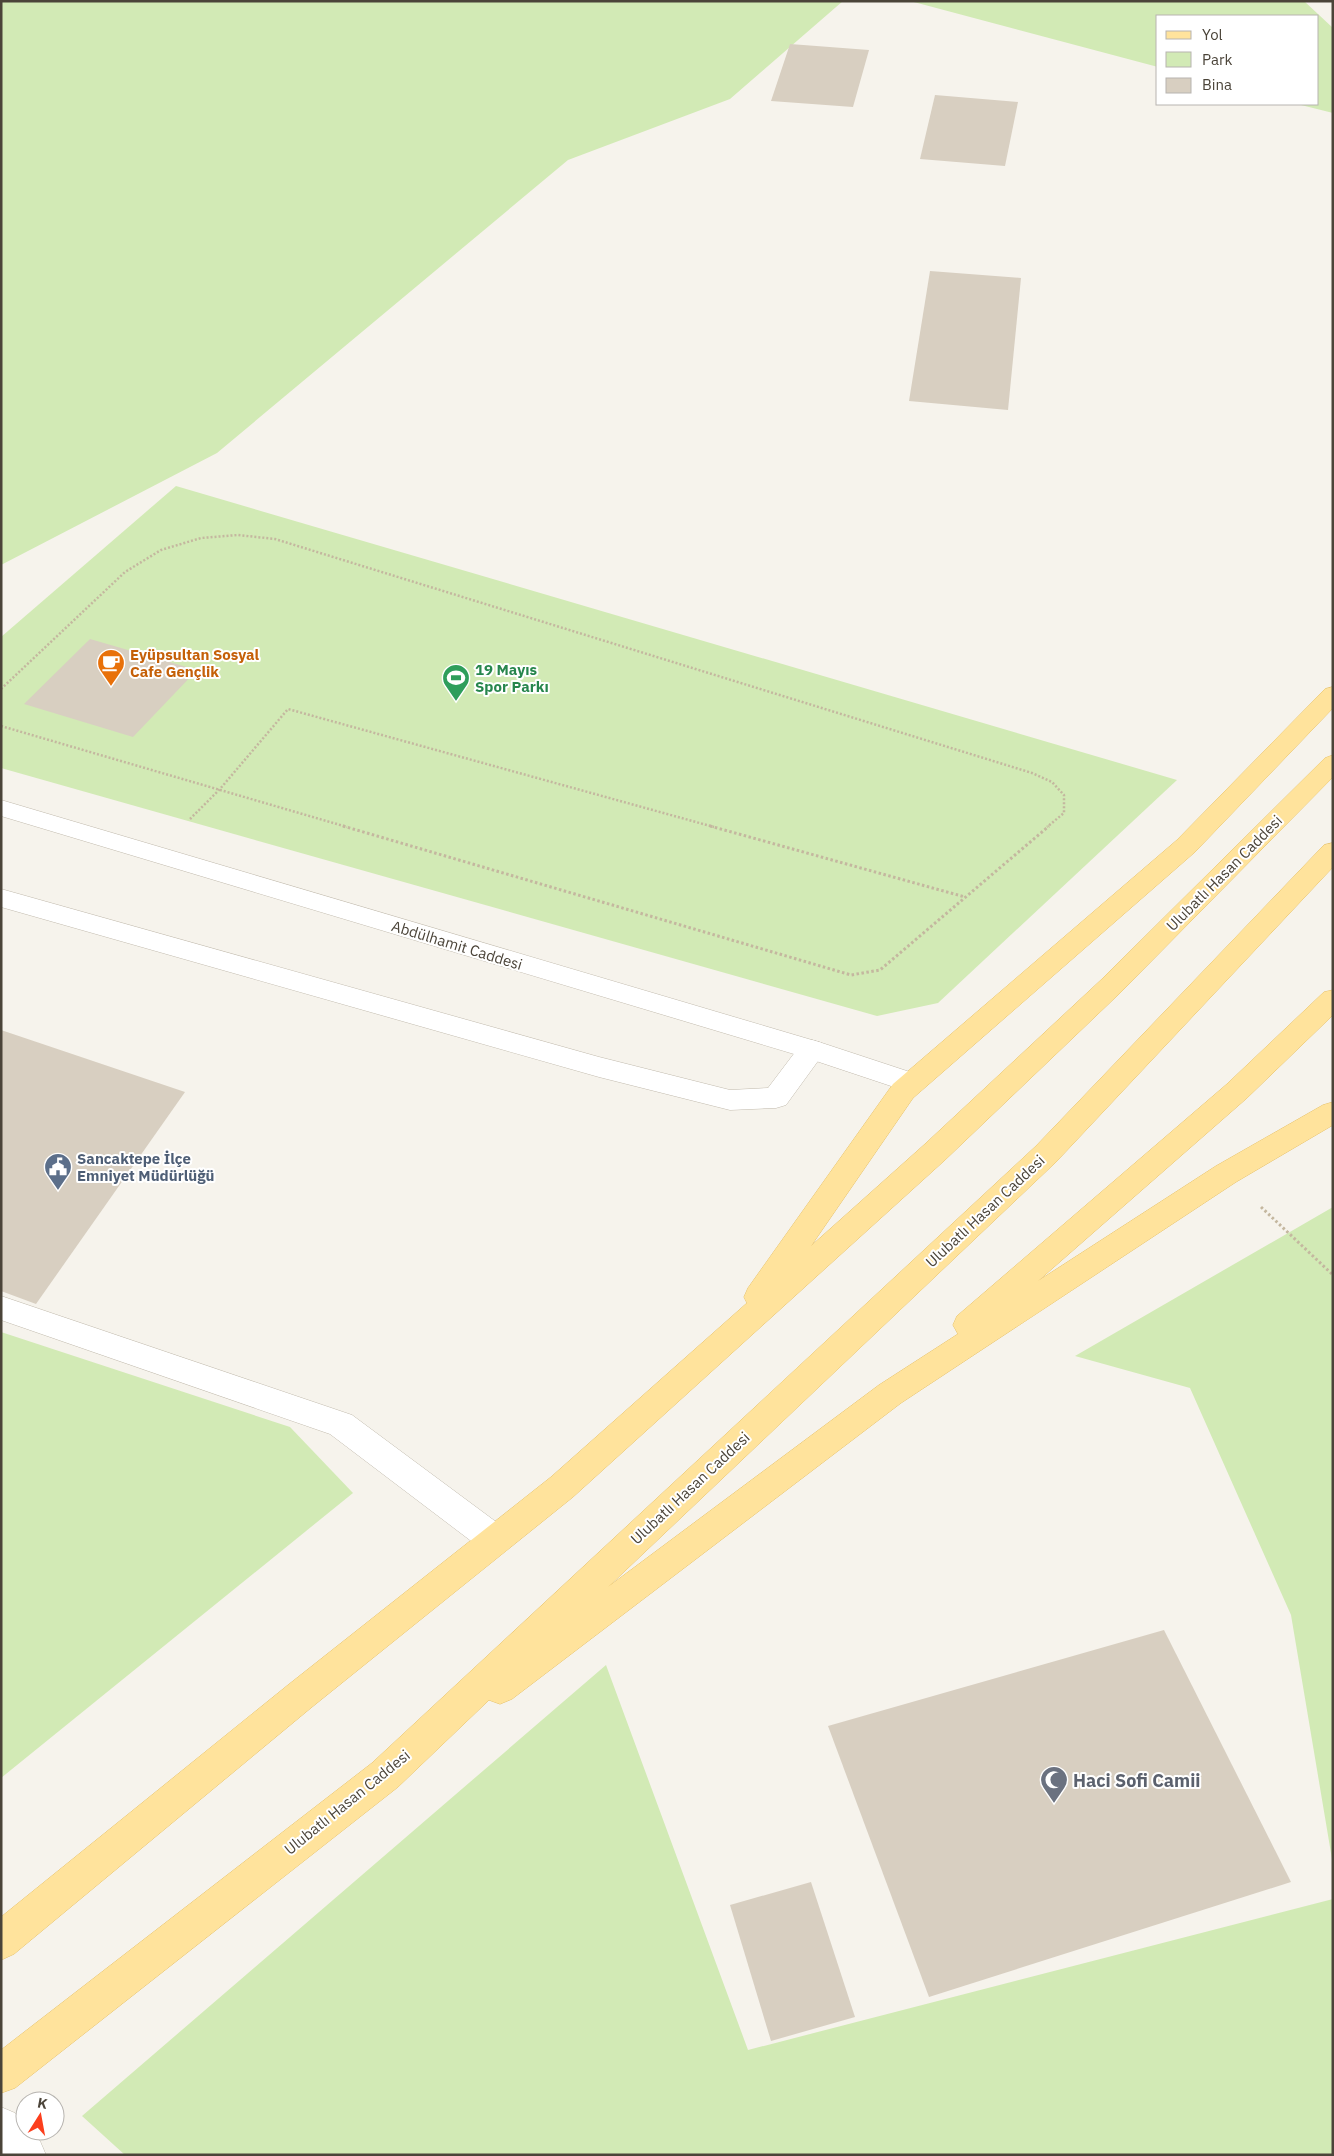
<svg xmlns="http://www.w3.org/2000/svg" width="1334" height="2156" viewBox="0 0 1334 2156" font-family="'IBM Plex Sans',sans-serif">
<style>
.green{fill:#d2eab5}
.building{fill:#d8cfc1}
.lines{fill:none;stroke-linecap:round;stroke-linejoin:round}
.service-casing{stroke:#c2bbae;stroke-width:1}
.minor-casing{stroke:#c2bbae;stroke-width:1}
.primary-casing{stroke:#e6c16a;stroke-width:1}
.path-far1{stroke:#c4b79f;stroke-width:2.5;stroke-dasharray:2 2;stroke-linecap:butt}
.path{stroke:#c4b79f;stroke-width:3;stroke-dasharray:2.5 2.5;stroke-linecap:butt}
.service{fill:#fff;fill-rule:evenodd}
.minor{fill:#fff;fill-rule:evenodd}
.primary{fill:#ffe39c;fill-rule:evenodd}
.labels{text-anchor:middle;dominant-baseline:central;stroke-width:4;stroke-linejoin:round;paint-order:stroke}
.food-label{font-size:15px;font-weight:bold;fill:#c56008;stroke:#fff;text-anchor:start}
.leisure-label{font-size:15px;font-weight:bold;fill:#27864d;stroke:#fff;text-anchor:start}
.street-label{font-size:15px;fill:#4b4439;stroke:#fff}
.service-label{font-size:15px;font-weight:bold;fill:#4e5e75;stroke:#fff;text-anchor:start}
.near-worship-label{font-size:18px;font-weight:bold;fill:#5b616d;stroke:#fff;text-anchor:start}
</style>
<rect width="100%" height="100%" fill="#f6f3ec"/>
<!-- green -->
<g class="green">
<polygon points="1,1 843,1 730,99 568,160 217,453 1,565"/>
<polygon points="910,1 1304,1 1333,28 1333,113 1297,104 1318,104 1318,16 1158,16 1158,67"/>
<polygon points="176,486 1177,780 938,1003 877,1016 1,768 1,637"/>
<polygon points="1333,1207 1333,1865 1291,1615 1190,1388 1075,1356"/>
<polygon points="1,1332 290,1427 353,1493 1,1778"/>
<polygon points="606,1665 748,2050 1333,1899 1333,2155 125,2155 82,2116"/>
</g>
<!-- building -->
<g class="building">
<polygon points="790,44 869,50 853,107 771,101"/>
<polygon points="935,95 1018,102 1005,166 920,159"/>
<polygon points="930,271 1021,278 1008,410 909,401"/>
<polygon points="90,639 197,670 133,737 24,704"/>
<polygon points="1,1030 185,1092 36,1304 1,1291"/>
<polygon points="1164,1630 1291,1882 929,1997 828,1726"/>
<polygon points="811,1882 855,2017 771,2041 730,1905"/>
</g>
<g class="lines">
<defs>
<g id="service">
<polygon points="1,889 599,1057 730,1090 768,1088 802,1043 812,1040 822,1043 826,1050 786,1105 776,1108 730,1110 599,1077 1,907"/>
<polygon points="1,1296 352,1415 507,1530 511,1540 507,1550 495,1554 483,1550 330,1434 1,1320"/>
</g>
<g id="minor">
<polygon points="1,800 822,1043 922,1076 926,1083 922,1090 912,1093 804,1057 1,816"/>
<polygon points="1,2107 15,2113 25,2124 25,2131 31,2131 40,2141 46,2155 1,2155"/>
</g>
<g id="primary">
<polygon points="1333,687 1333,708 1195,852 913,1098 811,1246 925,1144 1102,979 1325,758 1333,755 1333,777 1120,993 945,1160 573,1497 312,1707 14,1954 1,1960 1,1917 288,1685 551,1477 747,1303 744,1297 748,1288 893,1084 1177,840 1325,689"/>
<polygon points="1333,843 1333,867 1056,1162 608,1587 879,1385 958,1334 953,1325 957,1316 1227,1084 1324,992 1333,990 1333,1015 1247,1098 1038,1281 1216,1166 1323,1105 1333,1102 1333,1125 1236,1182 901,1403 512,1699 500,1704 489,1700 398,1787 15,2088 1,2093 1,2050 372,1763 1036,1146 1324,845"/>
</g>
</defs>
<!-- service casing -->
<use href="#service" class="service-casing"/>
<!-- minor casing -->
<use href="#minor" class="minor-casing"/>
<!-- primary casing -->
<use href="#primary" class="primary-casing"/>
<!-- path-far1 -->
<g class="path-far1">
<polyline points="1,689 125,572 161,550 201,538 238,535 275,539 1032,773 1052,782 1064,795 1064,813 1047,827"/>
<polyline points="1,726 347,827"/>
<polyline points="190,819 220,789 288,709 714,827"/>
</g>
<!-- path -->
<g class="path">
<polyline points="343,826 851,975 880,970 1049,826"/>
<polyline points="710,826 965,897"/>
<polyline points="1261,1207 1333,1275"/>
</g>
<!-- service -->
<use href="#service" class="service"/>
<!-- minor -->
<use href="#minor" class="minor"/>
<!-- primary -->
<use href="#primary" class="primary"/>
</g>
<!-- icons -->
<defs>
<symbol id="cafe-pin" viewBox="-11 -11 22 30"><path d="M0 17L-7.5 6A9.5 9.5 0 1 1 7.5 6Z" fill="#e8710a" stroke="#fff"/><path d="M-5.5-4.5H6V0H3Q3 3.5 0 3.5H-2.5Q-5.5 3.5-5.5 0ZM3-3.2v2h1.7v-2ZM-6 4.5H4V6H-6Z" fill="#fff"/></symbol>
<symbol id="stadium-pin" viewBox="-11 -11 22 30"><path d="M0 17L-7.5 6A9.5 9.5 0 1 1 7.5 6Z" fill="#2e9e5b" stroke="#fff"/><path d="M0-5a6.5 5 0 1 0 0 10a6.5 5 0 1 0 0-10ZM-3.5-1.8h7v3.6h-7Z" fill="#fff"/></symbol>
<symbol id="civic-pin" viewBox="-11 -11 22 30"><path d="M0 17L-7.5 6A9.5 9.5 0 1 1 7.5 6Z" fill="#5c6f8a" stroke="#fff"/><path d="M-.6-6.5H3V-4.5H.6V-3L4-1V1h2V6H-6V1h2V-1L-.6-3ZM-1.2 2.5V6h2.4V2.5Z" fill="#fff"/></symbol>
<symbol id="mosque-pin" viewBox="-11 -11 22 30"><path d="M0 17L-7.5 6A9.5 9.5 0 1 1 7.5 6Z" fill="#6b7280" stroke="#fff"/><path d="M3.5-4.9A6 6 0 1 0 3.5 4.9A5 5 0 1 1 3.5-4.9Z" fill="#fff"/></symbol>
</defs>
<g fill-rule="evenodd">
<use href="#cafe-pin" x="95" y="647" width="32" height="43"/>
<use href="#stadium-pin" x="440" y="662" width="32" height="43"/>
<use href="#civic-pin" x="42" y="1151" width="32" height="43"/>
<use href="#mosque-pin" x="1038" y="1764" width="32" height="43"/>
</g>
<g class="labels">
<!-- food labels -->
<g class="food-label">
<text x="130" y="654">Eyüpsultan Sosyal<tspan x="130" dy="17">Cafe Gençlik</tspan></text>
</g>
<!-- leisure labels -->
<g class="leisure-label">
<text x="475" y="669">19 Mayıs<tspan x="475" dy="17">Spor Parkı</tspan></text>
</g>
<!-- street labels -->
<g class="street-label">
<text transform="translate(1224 873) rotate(-45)">Ulubatlı Hasan Caddesi</text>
<text transform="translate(457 945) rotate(17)">Abdülhamit Caddesi</text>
<text transform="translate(985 1211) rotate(-43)">Ulubatlı Hasan Caddesi</text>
<text transform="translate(690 1488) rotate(-43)">Ulubatlı Hasan Caddesi</text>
<text transform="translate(347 1802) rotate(-39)">Ulubatlı Hasan Caddesi</text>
</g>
<!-- service labels -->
<g class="service-label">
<text x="77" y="1158">Sancaktepe İlçe<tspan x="77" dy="17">Emniyet Müdürlüğü</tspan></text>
</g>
<!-- near-worship labels -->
<g class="near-worship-label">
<text x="1073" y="1780">Haci Sofi Camii</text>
</g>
</g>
<!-- border -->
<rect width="1334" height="2156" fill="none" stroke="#4b4439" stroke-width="5"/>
<!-- legend -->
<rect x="1156" y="15" width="162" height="90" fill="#ffffff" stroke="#b7b4b0"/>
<rect x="1166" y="31" width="25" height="8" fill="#ffe39c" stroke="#b7b4b0"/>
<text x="1202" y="40" font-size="15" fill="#4b4439">Yol</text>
<rect x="1166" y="52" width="25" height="15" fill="#d2eab5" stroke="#b7b4b0"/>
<text x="1202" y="65" font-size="15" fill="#4b4439">Park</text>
<rect x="1166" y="78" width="25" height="15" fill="#d8cfc1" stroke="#b7b4b0"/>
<text x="1202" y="90" font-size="15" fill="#4b4439">Bina</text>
<!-- north arrow -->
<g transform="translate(40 2116) rotate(11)"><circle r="24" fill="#ffffff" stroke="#b7b4b0"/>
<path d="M0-4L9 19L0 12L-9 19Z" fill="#fc3f1d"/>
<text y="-8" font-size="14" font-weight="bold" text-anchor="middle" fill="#4b4439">K</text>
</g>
</svg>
